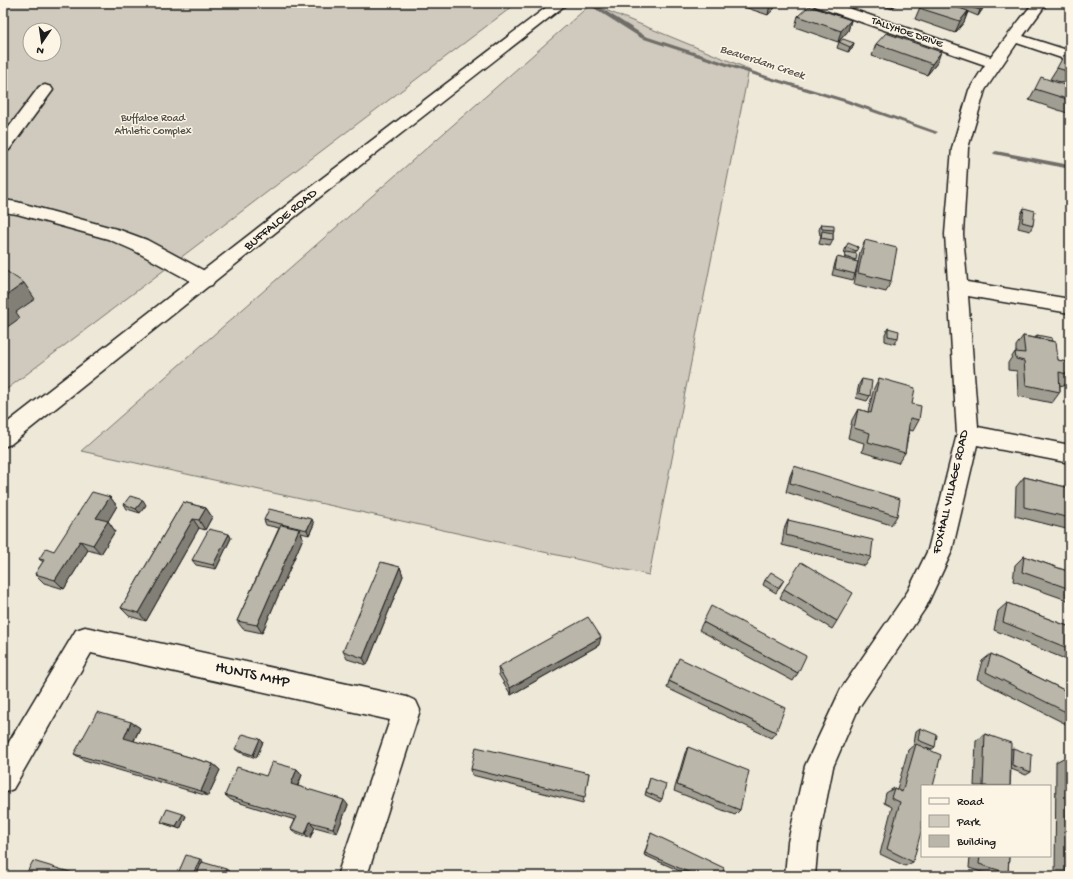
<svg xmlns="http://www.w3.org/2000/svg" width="1073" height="879" viewBox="0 0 1073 879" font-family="'Gochi Hand',sans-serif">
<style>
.green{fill:#cfcabd;stroke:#76736c;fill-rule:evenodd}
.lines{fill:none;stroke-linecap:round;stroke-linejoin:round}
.stream{fill:#6f6c67;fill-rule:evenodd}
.minor-casing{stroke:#1c1c1c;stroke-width:3}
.major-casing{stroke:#1c1c1c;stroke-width:3}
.minor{fill:#fcf5e5;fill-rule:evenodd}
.major{fill:#fcf5e5;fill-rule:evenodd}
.wall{fill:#a09d92;stroke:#1c1c1c}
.shaded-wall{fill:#827f77;stroke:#1c1c1c}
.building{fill:#bab6aa;stroke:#1c1c1c}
.labels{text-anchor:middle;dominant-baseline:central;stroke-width:3;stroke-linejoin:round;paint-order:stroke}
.far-street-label{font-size:11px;fill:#1c1c1c;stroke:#fcf5e5}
.far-park-label{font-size:11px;fill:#52504c;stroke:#fcf5e5}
.far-water-label{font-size:12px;font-style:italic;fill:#5b5854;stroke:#fcf5e5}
.street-label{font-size:13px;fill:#1c1c1c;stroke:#fcf5e5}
.near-street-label{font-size:16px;fill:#1c1c1c;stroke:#fcf5e5}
</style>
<rect width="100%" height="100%" fill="#eee8d9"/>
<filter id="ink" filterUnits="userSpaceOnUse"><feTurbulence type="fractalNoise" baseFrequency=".025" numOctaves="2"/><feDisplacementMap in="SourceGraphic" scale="8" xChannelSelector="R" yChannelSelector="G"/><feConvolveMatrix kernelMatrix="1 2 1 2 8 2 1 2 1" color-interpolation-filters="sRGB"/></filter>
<g filter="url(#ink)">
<!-- green -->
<g class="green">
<path d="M3 3H517L3 392ZM30 30H54V54H30Z"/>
<polygon points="591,4 749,69 649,575 81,451"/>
</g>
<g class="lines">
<!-- stream -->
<g class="stream">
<polygon points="586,3 593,3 645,36 767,76 848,100 938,132 935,134 933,133 844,102 763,78 641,38"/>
<polygon points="996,151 1070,165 1070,169 994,154 993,153"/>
</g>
<defs>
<g id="minor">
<polygon points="813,3 834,3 991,57 1033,3 1047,3 1023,36 1070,51 1070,61 1017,43 985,90 968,148 963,234 967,282 1070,299 1070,313 968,296 978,427 1070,445 1070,463 977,445 952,551 926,607 859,707 833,767 818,842 815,876 785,876 788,842 805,766 841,689 908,591 928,550 957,434 945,234 952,148 969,90 985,65 815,6"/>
<polygon points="45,85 51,87 53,90 9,150 3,151 3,135 39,87"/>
<polygon points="3,200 17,202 120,230 147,240 212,275 215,280 212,285 205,287 198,285 133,250 108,239 17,214 3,212"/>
<polygon points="85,627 407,697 416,701 420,710 367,876 337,876 390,720 91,653 13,789 3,793 3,752 76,630"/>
</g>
<polygon id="major" points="552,3 568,3 316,200 11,444 3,447 3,426 304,192"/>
</defs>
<!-- minor casing -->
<use href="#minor" class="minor-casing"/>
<!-- major casing -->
<use href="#major" class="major-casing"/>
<!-- minor -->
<use href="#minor" class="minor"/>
<!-- major -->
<use href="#major" class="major"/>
</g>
<!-- wall -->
<g class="wall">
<polygon points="732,3 776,3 774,9 768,15"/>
<polygon points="882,3 898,3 892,9 881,5"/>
<polygon points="919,3 979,3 984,5 982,10 978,16 968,12 964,22 955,33 915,19 920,7 918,7"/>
<polygon points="798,16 851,20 848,31 838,42 795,27"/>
<polygon points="839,42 854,43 852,49 848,52 837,48"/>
<polygon points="876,44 937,63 927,75 872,56"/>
<polygon points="1070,57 1070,85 1050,79 1057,68"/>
<polygon points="1070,87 1070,114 1029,100 1035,89"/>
<polygon points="1024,208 1033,225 1030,231 1018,228 1021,214"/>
<polygon points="821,224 834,230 833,233 833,240 830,246 819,244 821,235 820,235 819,230"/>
<polygon points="865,240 891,281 886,292 854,284 860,252"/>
<polygon points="846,247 858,247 855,254 855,274 853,280 832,275 835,263 837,257 844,259 846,254 844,253"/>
<polygon points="888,328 898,338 895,344 885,341 885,334"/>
<polygon points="1037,335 1052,341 1058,360 1070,363 1070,378 1064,386 1060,385 1060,392 1052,403 1018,396 1017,371 1008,370 1008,363 1015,352 1016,353 1016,346 1023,336 1035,338"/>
<polygon points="879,378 912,404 919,420 913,431 909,430 905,453 898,463 862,452 864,443 848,438 852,420 858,409 868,412 874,388"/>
<polygon points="862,379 870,396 867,401 856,398 859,384"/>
<polygon points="794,466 897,516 891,525 786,492 790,476"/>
<polygon points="1024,477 1070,488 1070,530 1015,516 1016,487"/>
<polygon points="110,497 117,506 108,521 115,531 101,554 88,550 64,589 44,583 35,574 43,562 39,559 54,551"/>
<polygon points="183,502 206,508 212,517 205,530 199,528 146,621 129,616 121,608"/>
<polygon points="124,504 146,505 140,513 127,509"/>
<polygon points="264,520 314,524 309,535 301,533 303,538 262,633 243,629 237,621 279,528 266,525"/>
<polygon points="788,520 871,557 865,566 782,545 784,529"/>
<polygon points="229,534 231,538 216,569 196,565 192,560"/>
<polygon points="1024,556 1070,572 1070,601 1013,581 1015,565"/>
<polygon points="400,567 403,576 367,665 347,659 343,651"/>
<polygon points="765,580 784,580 776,593 763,585"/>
<polygon points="784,589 837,621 832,629 780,598"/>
<polygon points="1007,603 1070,627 1070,661 994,630 998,611"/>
<polygon points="703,622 798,673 793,681 699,630"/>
<polygon points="599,645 511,695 499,675 498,667"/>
<polygon points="991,654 1070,693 1070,726 977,679 982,661"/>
<polygon points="669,681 776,732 771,738 667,688"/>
<polygon points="131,722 140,728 134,741 213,764 220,770 208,796 84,760 74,754"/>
<polygon points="920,728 935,747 931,750 926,748 913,862 905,866 880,854 892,807 884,803 886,793 894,788 897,789 908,750 915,744 914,744 916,731"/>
<polygon points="985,734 1011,749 1013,748 1031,772 1026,775 1011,769 1010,786 974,786 976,741"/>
<polygon points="263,742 256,758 239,752 235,749"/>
<polygon points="688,747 740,810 735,815 674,791 685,753"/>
<polygon points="1067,756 1070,876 1055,876 1056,762"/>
<polygon points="297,769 302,775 298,786 348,805 337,833 315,827 310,838 297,834 291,829 295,820 231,800 225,795 266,776"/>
<polygon points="471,769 589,773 583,803 472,775"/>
<polygon points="650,778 662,799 660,802 645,795"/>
<polygon points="186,816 180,829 165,824 161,822"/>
<polygon points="651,833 722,876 691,876 644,855"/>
<polygon points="970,856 1009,856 1008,873 1001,876 994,876 969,868"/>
</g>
<!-- shaded-wall -->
<g class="shaded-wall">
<polygon points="771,3 776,3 774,9 768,15 770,4"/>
<polygon points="894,3 898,3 892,9"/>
<polygon points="984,5 982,10 978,16 980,10"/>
<polygon points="968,11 964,22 955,33 960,21"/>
<polygon points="851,20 848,31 838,42 841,31"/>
<polygon points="854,43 852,49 848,52 850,47"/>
<polygon points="941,52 937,63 927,75 932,64"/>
<polygon points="24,283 35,299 16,312 20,318 3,330 3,298"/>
<polygon points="110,497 117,506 104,528 96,518"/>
<polygon points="143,500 146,505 140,513 136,509"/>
<polygon points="206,508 212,517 205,530 199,520"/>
<polygon points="193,519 199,528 146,621 139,613"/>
<polygon points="312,519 314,524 309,535 307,530"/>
<polygon points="108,521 115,531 101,554 93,545"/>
<polygon points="299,529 303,538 262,633 257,625"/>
<polygon points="229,534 231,538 216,569 213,565"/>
<polygon points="80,541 88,550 64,589 55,580"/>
<polygon points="400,567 403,576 367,665 363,658"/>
<polygon points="601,637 599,645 511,695 510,688"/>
<polygon points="131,722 140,728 132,744 124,738"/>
<polygon points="260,739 263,742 256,758 253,755"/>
<polygon points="213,764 220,770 208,796 201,791"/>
<polygon points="297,769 302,775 296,789 291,784"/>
<polygon points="344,800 348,805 337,833 333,828"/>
<polygon points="183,814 186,816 180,829 176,826"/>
<polygon points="310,822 315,827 310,838 305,834"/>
<polygon points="200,859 203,861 197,876 192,876"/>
<polygon points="226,869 229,871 227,876 223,876"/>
</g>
<!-- building -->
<g class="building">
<polygon points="924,3 944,3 968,11 960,21 919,8"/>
<polygon points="958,3 979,3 984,5 980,10"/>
<polygon points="809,6 851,20 841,31 798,16"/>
<polygon points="886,33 941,52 932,64 876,44"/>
<polygon points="843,39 854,43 850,47 839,42"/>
<polygon points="1064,55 1070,57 1070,72 1057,68"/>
<polygon points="1041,77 1070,87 1070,100 1035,89"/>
<polygon points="1024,208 1035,211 1033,225 1022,222"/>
<polygon points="821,224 834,225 834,230 822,229"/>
<polygon points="822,231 833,233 833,240 821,238"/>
<polygon points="865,240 897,248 891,281 858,273"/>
<polygon points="848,243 858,247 856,251 846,247"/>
<polygon points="846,252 857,254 856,260 845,257"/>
<polygon points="837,257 858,262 855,274 835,269"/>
<polygon points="3,269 24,283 3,298"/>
<polygon points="3,299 8,302 3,306"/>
<polygon points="888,328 899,331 898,338 888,336"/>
<polygon points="1037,335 1052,338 1052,341 1037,338"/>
<polygon points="1023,336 1056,342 1058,360 1070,363 1070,375 1059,372 1060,392 1026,385 1024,361 1016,359 1015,352 1025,353"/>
<polygon points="879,378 915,388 912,404 921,406 919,420 910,418 905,453 868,442 870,433 854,428 858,409 871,413"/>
<polygon points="862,379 872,381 870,396 859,393"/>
<polygon points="794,466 900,499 897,516 790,483"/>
<polygon points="1024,477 1070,488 1070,518 1024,507"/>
<polygon points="92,492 110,497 96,518 108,521 93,545 80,541 55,580 35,574 44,560 39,559 46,548 54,551"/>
<polygon points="130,496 143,500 136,509 124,504"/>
<polygon points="183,502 206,508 199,520 193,519 139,613 121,608"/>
<polygon points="269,509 312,519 307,530 264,520"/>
<polygon points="788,520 873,540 871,557 786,535"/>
<polygon points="281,525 299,529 257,625 237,621"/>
<polygon points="209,529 229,534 213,565 192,560"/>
<polygon points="1024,556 1070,572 1070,589 1022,572"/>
<polygon points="381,562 400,567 363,658 343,651"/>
<polygon points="801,562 853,593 837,621 784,589"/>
<polygon points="771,572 784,580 778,588 765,580"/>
<polygon points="1007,603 1070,627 1070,649 1003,622"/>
<polygon points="711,606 806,656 798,673 703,622"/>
<polygon points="588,617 601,637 510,688 498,667"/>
<polygon points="991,654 1070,693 1070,714 986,672"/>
<polygon points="679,658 785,708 776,732 669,681"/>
<polygon points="97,712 131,722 124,738 213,764 201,791 74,754"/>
<polygon points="920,728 937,735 935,747 918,740"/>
<polygon points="243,734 260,739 253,755 235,749"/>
<polygon points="985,734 1011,743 1010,786 983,786"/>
<polygon points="916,744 941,755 933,786 922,786 922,828 913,862 887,849 900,802 891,798 894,788 902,792"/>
<polygon points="476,747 589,773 585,797 471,769"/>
<polygon points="688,747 749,771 740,810 677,785"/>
<polygon points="1013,748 1032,755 1031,772 1012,765"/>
<polygon points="1067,756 1070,757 1070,876 1066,876"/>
<polygon points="272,762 297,769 291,784 344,800 333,828 310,822 305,834 291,829 297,817 225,795 237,767 266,776"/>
<polygon points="650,778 666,784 662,799 646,792"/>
<polygon points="167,809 183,814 176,826 161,822"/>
<polygon points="651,833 724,868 722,876 697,876 645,853"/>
<polygon points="186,855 200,859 192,876 177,876"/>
<polygon points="980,856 1009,856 1008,873 979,864"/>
<polygon points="33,861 83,876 25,876"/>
<polygon points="202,862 226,869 223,876 196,876"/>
<polygon points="437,874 443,876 436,876"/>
</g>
</g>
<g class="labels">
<!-- far-street labels -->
<g class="far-street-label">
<text transform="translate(907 33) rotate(19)">TALLYHOE DRIVE</text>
</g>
<!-- far-park labels -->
<g class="far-park-label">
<text x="153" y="119">Buffaloe Road<tspan x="153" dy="13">Athletic Complex</tspan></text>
</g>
<!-- far-water labels -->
<g class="far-water-label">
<text transform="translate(762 63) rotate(18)">Beaverdam Creek</text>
</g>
<!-- street labels -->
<g class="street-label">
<text transform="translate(281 220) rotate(-39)">BUFFALOE ROAD</text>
<text transform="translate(951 492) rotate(-77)">FOXHALL VILLAGE ROAD</text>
</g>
<!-- near-street labels -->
<g class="near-street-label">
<text transform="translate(252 676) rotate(12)">HUNTS MHP</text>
</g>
</g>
<!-- margin -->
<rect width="1073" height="879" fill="none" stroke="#fcf5e5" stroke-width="16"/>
<rect x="8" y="8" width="1057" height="863" fill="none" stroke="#1c1c1c" stroke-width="1.5" filter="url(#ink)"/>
<!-- legend -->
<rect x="921" y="785" width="130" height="72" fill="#fcf5e5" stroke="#a29e95"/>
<rect x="929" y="798" width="20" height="6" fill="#fcf5e5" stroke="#a29e95"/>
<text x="957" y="805" font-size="12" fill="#1c1c1c">Road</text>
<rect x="929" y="815" width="20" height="12" fill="#cfcabd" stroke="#a29e95"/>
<text x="957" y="825" font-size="12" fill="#1c1c1c">Park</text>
<rect x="929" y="835" width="20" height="12" fill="#bab6aa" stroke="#a29e95"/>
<text x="957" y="845" font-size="12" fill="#1c1c1c">Building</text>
<!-- north arrow -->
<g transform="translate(42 42) rotate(193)"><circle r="19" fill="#fcf5e5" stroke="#a29e95"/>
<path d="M0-3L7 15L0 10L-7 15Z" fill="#1c1c1c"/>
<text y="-6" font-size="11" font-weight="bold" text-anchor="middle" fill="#1c1c1c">N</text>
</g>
</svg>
